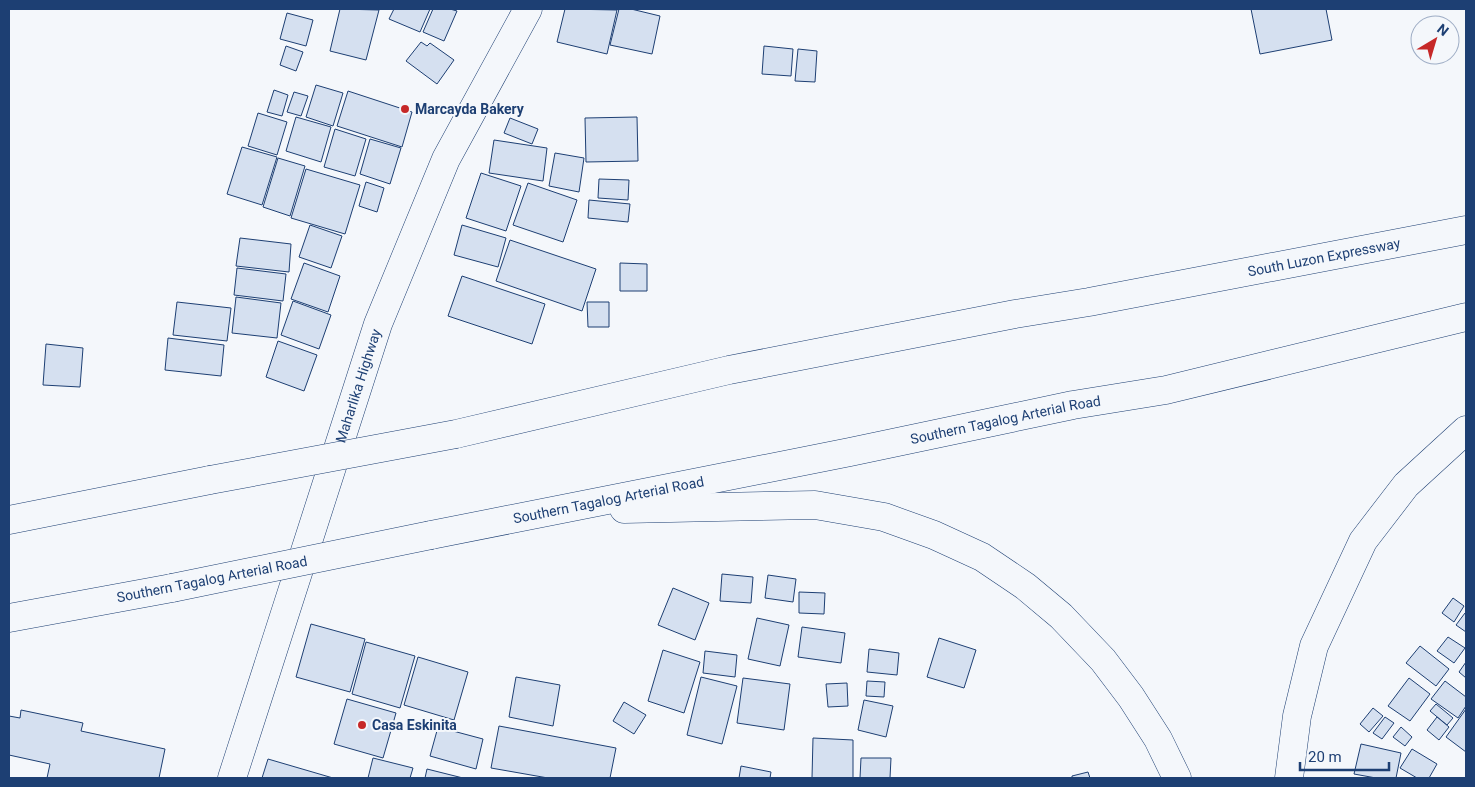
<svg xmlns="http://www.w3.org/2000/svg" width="1475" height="787" viewBox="0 0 1475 787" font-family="Roboto,sans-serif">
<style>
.building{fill:#d5e0f0;stroke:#1d3f73}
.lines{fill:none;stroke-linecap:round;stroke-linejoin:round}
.highway-casing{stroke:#1d3f73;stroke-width:29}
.highway{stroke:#f4f7fb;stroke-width:28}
.highway-bridge-casing{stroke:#1d3f73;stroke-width:29;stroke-linecap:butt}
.highway-bridge{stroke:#f4f7fb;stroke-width:28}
.poi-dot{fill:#c62828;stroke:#f4f7fb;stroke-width:2}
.labels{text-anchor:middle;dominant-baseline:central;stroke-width:4;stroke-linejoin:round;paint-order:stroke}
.poi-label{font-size:14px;font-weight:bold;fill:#1d3f73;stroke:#f4f7fb;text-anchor:start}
.street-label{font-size:14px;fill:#1d3f73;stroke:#f4f7fb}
</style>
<rect width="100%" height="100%" fill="#f4f7fb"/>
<!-- building -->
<g class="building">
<polygon points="340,9 379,10 366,60 330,51"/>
<polygon points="394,9 430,9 420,32 389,19"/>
<polygon points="433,9 450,9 457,11 444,41 423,32"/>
<polygon points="565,9 617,10 607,54 557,42"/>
<polygon points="619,9 631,9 660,16 652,54 610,45"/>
<polygon points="1251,9 1326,9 1332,40 1260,54"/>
<polygon points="287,13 313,20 306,46 280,39"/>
<polygon points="421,42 427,46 430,43 454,60 437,84 406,61"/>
<polygon points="286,46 303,52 296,71 280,65"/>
<polygon points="764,46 793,49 791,76 762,74"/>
<polygon points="798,49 817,51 815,82 795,81"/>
<polygon points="316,85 343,93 333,126 306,117"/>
<polygon points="274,90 288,95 282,116 267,112"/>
<polygon points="348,91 412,112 402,147 337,126"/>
<polygon points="294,92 308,96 301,116 287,112"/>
<polygon points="258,113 287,122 277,155 248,146"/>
<polygon points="296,117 331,127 321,162 286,151"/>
<polygon points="637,117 638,161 586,162 585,118"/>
<polygon points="510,118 538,129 532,144 504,133"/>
<polygon points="335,129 366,139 355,176 324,167"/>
<polygon points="370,139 401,148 390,184 360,174"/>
<polygon points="494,140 547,148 543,181 489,173"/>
<polygon points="242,147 277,157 262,205 227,194"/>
<polygon points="555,153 584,158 579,192 549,186"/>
<polygon points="278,158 305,166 290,216 263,207"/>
<polygon points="306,169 360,185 345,234 291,218"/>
<polygon points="481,173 521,186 506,231 466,218"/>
<polygon points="599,179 629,180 628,200 598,198"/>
<polygon points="366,182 384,188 377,212 359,206"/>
<polygon points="528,183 577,200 563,242 513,225"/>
<polygon points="589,200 630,204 628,222 588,218"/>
<polygon points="310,225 342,236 331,268 299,257"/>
<polygon points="462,225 506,238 498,267 454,255"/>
<polygon points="240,238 291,244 289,272 236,266"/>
<polygon points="510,240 596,269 582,311 496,281"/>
<polygon points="304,263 340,276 328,312 291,299"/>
<polygon points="620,263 647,264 647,291 620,291"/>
<polygon points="237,268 286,274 283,301 234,295"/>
<polygon points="462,276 545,304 532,344 448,316"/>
<polygon points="236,297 281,303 277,338 232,333"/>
<polygon points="293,301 331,315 319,349 281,335"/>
<polygon points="177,302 231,308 227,341 173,335"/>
<polygon points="587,302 609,302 609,327 588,327"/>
<polygon points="168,338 224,345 221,376 165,370"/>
<polygon points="278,341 317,355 304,391 266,377"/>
<polygon points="46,344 83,348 80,387 43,385"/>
<polygon points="722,574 753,577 751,603 720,601"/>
<polygon points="768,575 796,579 793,602 765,598"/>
<polygon points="673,588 709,603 695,640 658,625"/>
<polygon points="799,592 825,593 824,614 799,613"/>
<polygon points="1453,598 1464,606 1454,622 1442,613"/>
<polygon points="1465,613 1466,614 1466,632 1456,625"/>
<polygon points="757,618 789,625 780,666 748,659"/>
<polygon points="311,624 365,639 350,692 296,677"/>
<polygon points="802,627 845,633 841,663 798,657"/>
<polygon points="1448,637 1465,648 1454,663 1437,651"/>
<polygon points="939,638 976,650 964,688 927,677"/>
<polygon points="366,642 415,656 400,708 352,694"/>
<polygon points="1420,646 1449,669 1436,686 1406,663"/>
<polygon points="869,649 899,653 897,675 867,672"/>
<polygon points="663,650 700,662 684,713 648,701"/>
<polygon points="705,651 737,655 735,677 703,673"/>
<polygon points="418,657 468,672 454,720 404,705"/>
<polygon points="1466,662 1466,678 1459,672"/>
<polygon points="516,677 560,685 553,726 509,717"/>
<polygon points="701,677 737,686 722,744 687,735"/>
<polygon points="743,678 790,684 784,730 737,723"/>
<polygon points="1409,678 1430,694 1410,721 1388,706"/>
<polygon points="867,681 885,682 884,697 866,696"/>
<polygon points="1445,681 1466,697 1466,706 1458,718 1431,699"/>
<polygon points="847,683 848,706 828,707 826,684"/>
<polygon points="347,699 396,713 383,758 334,744"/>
<polygon points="864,700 893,706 886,737 858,730"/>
<polygon points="624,702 646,715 634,734 613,721"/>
<polygon points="1436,704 1453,718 1447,725 1430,711"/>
<polygon points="1373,708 1383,716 1369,732 1360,724"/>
<polygon points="1466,709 1466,752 1446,737"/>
<polygon points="21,710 83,723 81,731 165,749 159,778 47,778 50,764 9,755 9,716 20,718"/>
<polygon points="1385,717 1394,723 1382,739 1373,733"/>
<polygon points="1437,717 1449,727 1439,740 1427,730"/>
<polygon points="499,726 616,748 610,778 548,778 491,768"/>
<polygon points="438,727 483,739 476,769 430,756"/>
<polygon points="1401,727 1412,737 1405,746 1393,737"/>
<polygon points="813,738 853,740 853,778 812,778"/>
<polygon points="1361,744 1401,753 1396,778 1376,778 1354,774"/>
<polygon points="1412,749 1437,764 1429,778 1417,778 1400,768"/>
<polygon points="373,758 413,768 410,778 368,778"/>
<polygon points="861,758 891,758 890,778 860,778"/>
<polygon points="268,759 333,778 262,778"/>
<polygon points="741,766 771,772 770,778 739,778"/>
<polygon points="427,769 463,778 425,778"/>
<polygon points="1088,772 1090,778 1072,778 1072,776"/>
</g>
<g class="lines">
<defs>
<g id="highway">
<path id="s1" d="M456 434 729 370 1015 314 1089 302 1466 230"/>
<polyline points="624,509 815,505 884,517 934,535 982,557 1025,586 1061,616 1103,660 1131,697 1158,739 1177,778"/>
<polyline points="9,520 210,480"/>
<path id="s2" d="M431 535 850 452 1073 405 1166 390 1466 317"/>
<polyline points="9,618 172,588"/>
<path id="s3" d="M232 778 378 324 446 159 528 9"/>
<polyline points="1289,778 1297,716 1314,646 1363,541 1406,485 1466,430"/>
</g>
</defs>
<!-- highway casing -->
<use href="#highway" class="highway-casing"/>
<!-- highway -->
<use href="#highway" class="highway"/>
<defs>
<g id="highway-bridge">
<polyline points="210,480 456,434"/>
<polyline points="172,588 431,535"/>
</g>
</defs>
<!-- highway-bridge casing -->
<use href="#highway-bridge" class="highway-bridge-casing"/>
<!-- highway-bridge -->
<use href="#highway-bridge" class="highway-bridge"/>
</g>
<!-- markers -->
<g class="poi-dot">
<circle cx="405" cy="109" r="5"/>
<circle cx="362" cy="725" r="5"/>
</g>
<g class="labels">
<!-- poi labels -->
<g class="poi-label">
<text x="415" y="109">Marcayda Bakery</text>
<text x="372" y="725">Casa Eskinita</text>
</g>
<!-- street labels -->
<g class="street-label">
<text stroke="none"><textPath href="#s1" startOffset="886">South Luzon Expressway</textPath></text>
<text stroke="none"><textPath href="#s3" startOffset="412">Maharlika Highway</textPath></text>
<text stroke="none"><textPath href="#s2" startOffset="586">Southern Tagalog Arterial Road</textPath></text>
<text stroke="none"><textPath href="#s2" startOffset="181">Southern Tagalog Arterial Road</textPath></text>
<text transform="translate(212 579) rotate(-11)">Southern Tagalog Arterial Road</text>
</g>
</g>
<!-- border -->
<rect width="1475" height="787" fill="none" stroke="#1d3f73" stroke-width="20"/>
<!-- north arrow -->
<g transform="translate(1435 40) rotate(38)"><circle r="24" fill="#f4f7fb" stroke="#9eadc5"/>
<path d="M0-4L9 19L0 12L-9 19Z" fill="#c62828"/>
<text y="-8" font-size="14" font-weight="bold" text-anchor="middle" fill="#1d3f73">N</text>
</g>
<!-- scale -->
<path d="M1300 762v8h89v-8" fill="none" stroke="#1d3f73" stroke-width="2.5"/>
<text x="1308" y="762" font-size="15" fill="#1d3f73" stroke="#f4f7fb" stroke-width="4" paint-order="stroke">20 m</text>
</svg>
